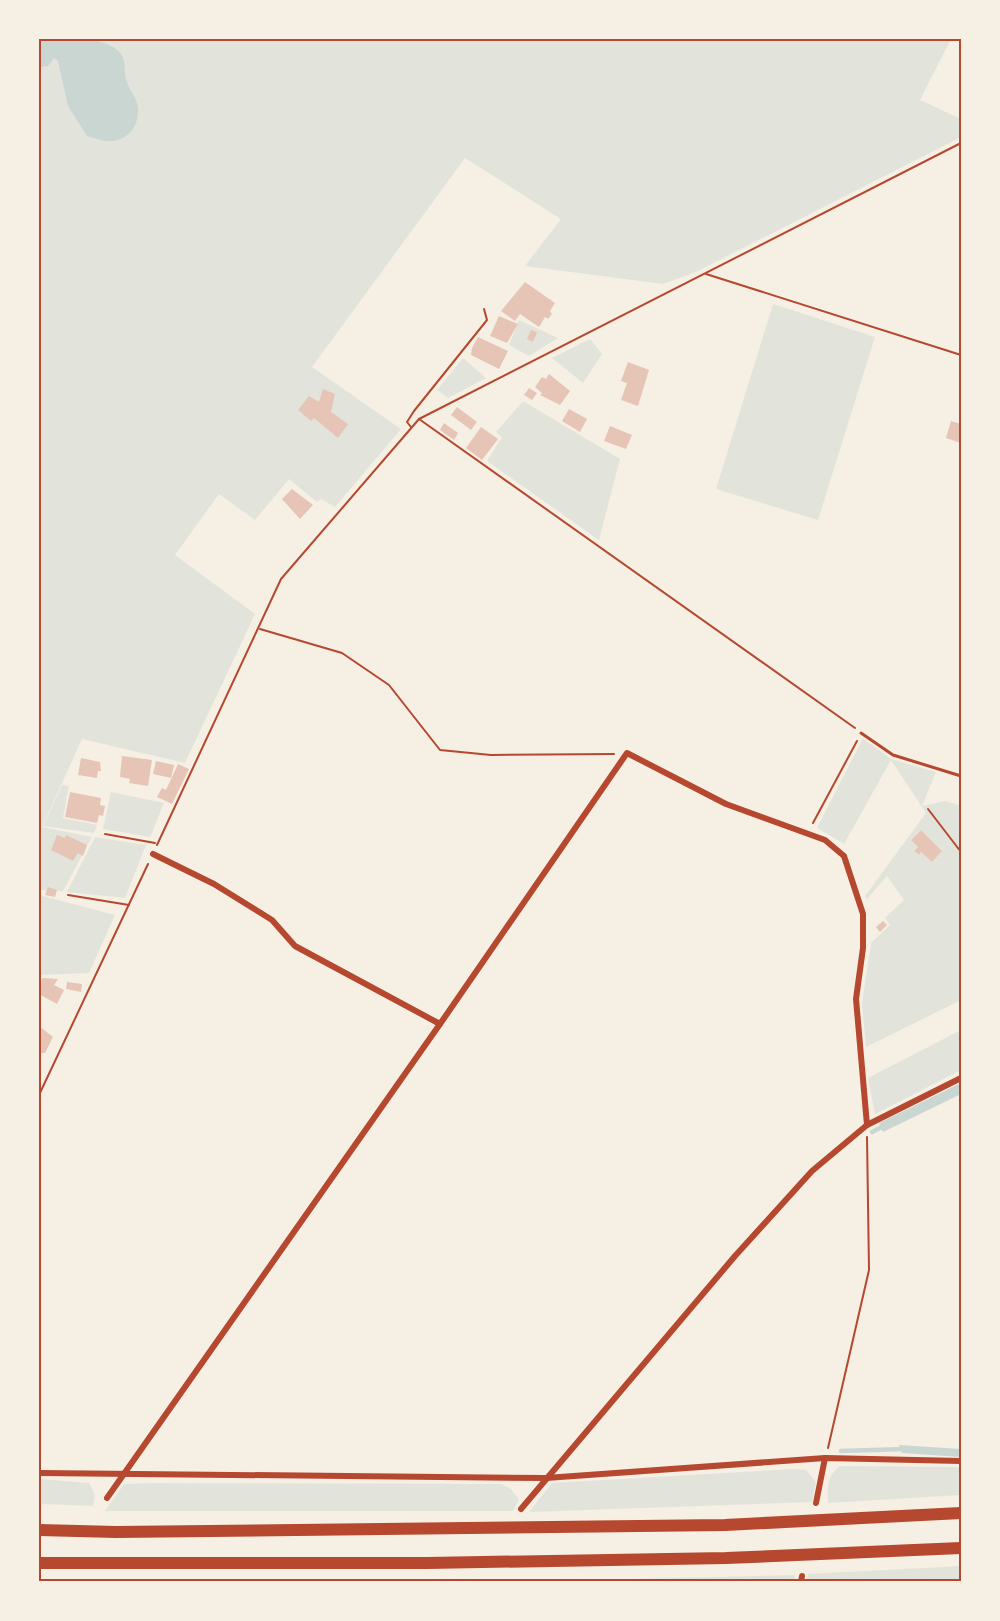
<svg xmlns="http://www.w3.org/2000/svg" width="1000" height="1621" viewBox="0 0 1000 1621" font-family="'Golos Text',sans-serif">
<style>
.green{fill:#e2e4dc;fill-rule:evenodd}
.water{fill:#c9d6d2}
.lines{fill:none;stroke-linecap:round;stroke-linejoin:round}
.stream{stroke:#c9d6d2;stroke-width:4.5}
.building{fill:#e6c5b7}
.path{stroke:#b5482f;stroke-width:2}
.service{stroke:#b5482f;stroke-width:3}
.minor{stroke:#b5482f;stroke-width:6}
.motorway{stroke:#b5482f;stroke-width:12}
.neatline{fill:none;stroke:#b5482f;stroke-width:2}
</style>
<rect width="100%" height="100%" fill="#f6efe4"/>
<!-- green -->
<g class="green">
<polygon points="39,39 951,39 920,100 961,119 961,137 696,272 663,284 525,266 561,219 465,158 312,367 401,429 335,507 321,499 317,502 289,479 255,520 219,494 175,555 255,614 185,763 82,739 42,827 92,837 63,891 39,890"/>
<polygon points="773,304 875,337 818,520 716,489"/>
<polygon points="519,320 558,338 529,356 509,345"/>
<polygon points="590,339 602,354 583,383 552,358"/>
<polygon points="463,358 486,378 448,398 437,390"/>
<polygon points="523,401 620,459 599,540 487,461 502,437 496,432"/>
<path d="M863 738 891 759 936 772 922 806 946 801 961 806V1000L866 1047 862 1003 871 943 890 925 885 918 904 900 887 876 867 899 865 896 926 813 891 760 844 844 817 828ZM921 830 942 851 932 862 921 852 918 855 914 851 918 847 911 840Z"/>
<polygon points="62,785 69,786 63,818 97,825 94,833 43,826"/>
<polygon points="111,792 164,803 150,837 103,829"/>
<polygon points="95,837 146,845 125,898 67,892"/>
<polygon points="39,895 115,915 89,973 39,975"/>
<polygon points="961,1030 961,1070 875,1114 868,1078"/>
<path d="M840 1466 961 1467V1495L828 1503C827 1487 827 1476 840 1466Z"/>
<polygon points="794,1469 806,1470 816,1482 812,1502 529,1512 552,1483"/>
<polygon points="39,1479 89,1483 95,1495 93,1506 39,1504"/>
<polygon points="151,1483 501,1484 511,1489 519,1500 513,1511 105,1511 124,1484"/>
<polygon points="961,1566 961,1582 806,1582 808,1574"/>
<polygon points="795,1575 794,1582 519,1582"/>
</g>
<!-- water -->
<g class="water">
<path d="M39 39C64 39 94 34 116 49 129 59 122 69 127 82 129 89 135 96 137 103 142 122 129 142 109 141 102 141 94 138 87 136L68 106 58 61 54 58 48 66 39 67Z"/>
<polygon points="961,1083 961,1094 883,1132 879,1123"/>
<polygon points="899,1445 961,1449 961,1457 902,1453"/>
</g>
<g class="lines">
<!-- stream -->
<g class="stream">
<polyline points="872,1132 886,1125"/>
<polyline points="841,1451 904,1449"/>
</g>
</g>
<!-- building -->
<g class="building">
<polygon points="525,282 555,303 550,311 552,314 548,319 545,317 539,327 520,314 515,321 501,311"/>
<polygon points="499,316 518,324 507,343 490,336"/>
<polygon points="531,330 537,332 533,342 527,339"/>
<polygon points="478,337 508,351 499,369 471,355 472,348"/>
<polygon points="628,362 649,370 638,406 621,400 627,383 621,381"/>
<polygon points="549,374 570,391 560,405 540,395 542,393 535,387 542,377 546,379"/>
<polygon points="529,388 537,393 532,400 524,395"/>
<polygon points="323,389 335,394 331,412 348,424 338,438 314,418 311,421 298,410 309,396 319,402"/>
<polygon points="457,407 477,422 471,430 451,415"/>
<polygon points="569,409 587,419 580,432 562,421"/>
<polygon points="951,421 961,424 961,443 946,438"/>
<polygon points="444,423 458,433 454,440 440,430"/>
<polygon points="610,426 632,435 626,449 604,441"/>
<polygon points="481,427 498,439 482,460 466,448"/>
<polygon points="292,489 313,505 300,519 282,499"/>
<polygon points="122,756 152,760 148,786 129,783 130,779 120,777"/>
<polygon points="81,758 100,762 101,771 98,771 97,778 78,775"/>
<polygon points="156,761 174,765 171,778 153,774"/>
<polygon points="178,764 189,769 172,804 157,797 162,788 166,790"/>
<polygon points="70,792 101,798 100,805 105,806 103,816 99,815 97,823 65,817"/>
<polygon points="921,830 942,851 932,862 921,852 919,855 914,851 918,847 911,840"/>
<polygon points="57,835 65,838 66,835 87,845 83,856 78,853 73,861 51,850"/>
<polygon points="48,887 57,890 55,897 45,895"/>
<polygon points="883,921 887,925 880,932 876,927"/>
<polygon points="42,978 58,979 54,985 64,990 57,1004 39,994"/>
<polygon points="67,982 82,984 81,992 66,989"/>
<polygon points="39,1026 53,1037 45,1053 39,1053"/>
</g>
<g class="lines">
<!-- path -->
<g class="path">
<polyline points="706,274 961,355"/>
<polyline points="419,419 855,728"/>
<polyline points="411,427 407,422 414,411 487,320 484,309"/>
<polyline points="260,629 342,653 389,685 440,750 491,755 614,754"/>
<polyline points="928,809 961,852"/>
<polyline points="813,823 857,741"/>
<polyline points="105,834 155,843"/>
<polyline points="157,845 281,579 419,419 961,143"/>
<polyline points="68,895 129,905"/>
<polyline points="39,1095 148,864"/>
<polyline points="828,1448 869,1270 867,1137"/>
</g>
<!-- service -->
<polyline class="service" points="861,733 893,755 961,776"/>
<!-- minor -->
<g class="minor">
<polyline points="153,854 214,884 272,920 295,946 440,1024"/>
<polyline points="39,1473 546,1478 825,1458 961,1461"/>
<polyline points="107,1498 440,1024 627,753 726,804 825,840 844,856 863,914 863,948 856,999 867,1125"/>
<polyline points="816,1503 825,1458"/>
<polyline points="521,1509 735,1256 812,1171 867,1125 961,1078"/>
<polyline points="801,1582 802,1576"/>
</g>
<!-- motorway -->
<g class="motorway">
<polyline points="39,1530 116,1532 725,1525 961,1513"/>
<polyline points="39,1563 427,1563 726,1558 961,1548"/>
</g>
</g>
<!-- border -->
<rect width="1000" height="1621" fill="none" stroke="#f6efe4" stroke-width="81"/>
<rect x="40" y="40" width="920" height="1540" class="neatline"/>
</svg>
